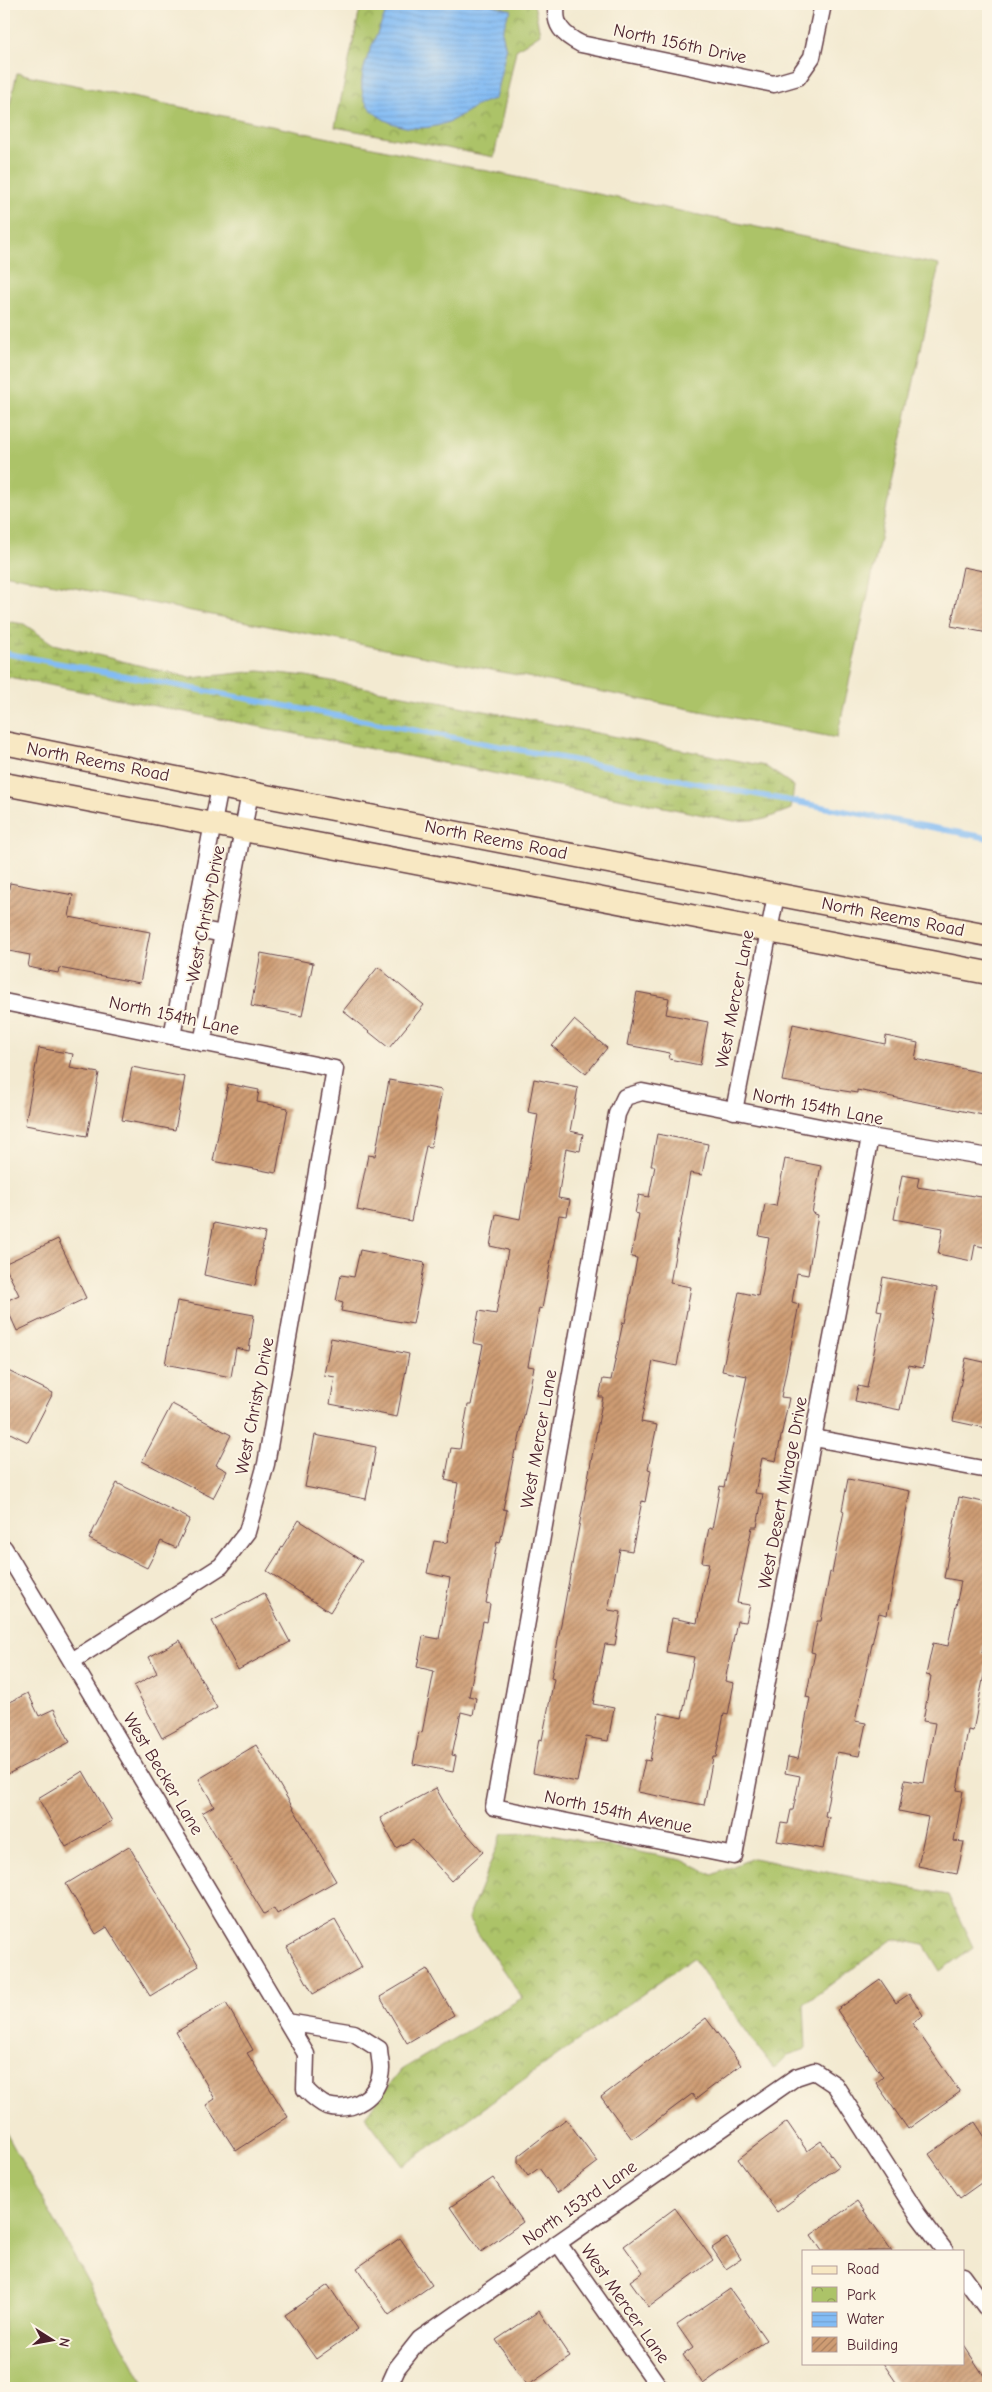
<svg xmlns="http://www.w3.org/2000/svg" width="992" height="2392" viewBox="0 0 992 2392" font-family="'Comic Neue',sans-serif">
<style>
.grass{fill:#acc368;stroke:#7b714a}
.wetland{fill:url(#wetland-marsh);stroke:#7b714a}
.park{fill:url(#park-crowns);stroke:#7b714a}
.water{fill:url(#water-rules);stroke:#666e90}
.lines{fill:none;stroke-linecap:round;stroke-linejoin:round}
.stream{stroke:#83bcf4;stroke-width:5.5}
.building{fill:url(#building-hatch)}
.street-casing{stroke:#633d44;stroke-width:19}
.secondary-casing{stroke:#633d44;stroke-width:25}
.street{stroke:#fff;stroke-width:16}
.secondary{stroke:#f8e8c3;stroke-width:22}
.labels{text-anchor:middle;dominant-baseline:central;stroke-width:4;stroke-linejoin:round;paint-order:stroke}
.street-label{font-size:18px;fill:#4a1f2b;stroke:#fcf5e5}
</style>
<defs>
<pattern id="wetland-marsh" width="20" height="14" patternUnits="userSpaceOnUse" patternTransform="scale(1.25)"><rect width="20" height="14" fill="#acc368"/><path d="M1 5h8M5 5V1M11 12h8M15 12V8" fill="none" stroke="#8e9e56"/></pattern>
<pattern id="park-crowns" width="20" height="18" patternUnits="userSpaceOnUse" patternTransform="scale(1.25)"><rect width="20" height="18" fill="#acc368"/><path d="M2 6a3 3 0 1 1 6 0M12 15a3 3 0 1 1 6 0" fill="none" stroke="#8e9e56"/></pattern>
<pattern id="water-rules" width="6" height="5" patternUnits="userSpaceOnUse" patternTransform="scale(1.25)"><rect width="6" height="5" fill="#83bcf4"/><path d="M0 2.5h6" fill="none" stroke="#73a1d1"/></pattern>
<pattern id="building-hatch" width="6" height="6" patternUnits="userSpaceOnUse" patternTransform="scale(1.25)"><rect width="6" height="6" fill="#ce9c73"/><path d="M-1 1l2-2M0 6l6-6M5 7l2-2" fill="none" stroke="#a97f5f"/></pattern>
</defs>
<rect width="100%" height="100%" fill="#fcf5e5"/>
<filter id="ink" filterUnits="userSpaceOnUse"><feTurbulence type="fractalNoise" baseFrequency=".02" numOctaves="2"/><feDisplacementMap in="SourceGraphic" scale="10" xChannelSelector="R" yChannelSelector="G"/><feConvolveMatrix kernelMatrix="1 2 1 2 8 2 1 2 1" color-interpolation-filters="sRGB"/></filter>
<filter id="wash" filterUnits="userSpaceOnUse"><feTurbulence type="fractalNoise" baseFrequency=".0096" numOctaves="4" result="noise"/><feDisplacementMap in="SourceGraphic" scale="20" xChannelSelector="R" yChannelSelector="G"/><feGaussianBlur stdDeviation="1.12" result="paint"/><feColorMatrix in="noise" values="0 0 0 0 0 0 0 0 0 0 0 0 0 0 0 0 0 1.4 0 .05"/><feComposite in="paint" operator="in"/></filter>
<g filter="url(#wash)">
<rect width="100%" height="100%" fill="#f3ead1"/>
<!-- grass -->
<g class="grass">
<polygon points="17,73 939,265 837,738 4,574 4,131"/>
<polygon points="4,2129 146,2388 4,2388"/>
</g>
<!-- wetland -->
<polygon class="wetland" points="4,621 24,624 53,644 191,678 259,671 306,676 765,766 794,786 791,809 765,819 734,821 4,676"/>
<!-- park -->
<g class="park">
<polygon points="361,4 534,4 540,34 516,50 494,157 335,127"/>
<polygon points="539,1833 682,1860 712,1875 753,1858 948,1895 973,1947 940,1971 924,1945 893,1939 804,2004 806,2049 788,2055 774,2069 693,1958 403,2166 365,2116 401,2070 522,1998 468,1919 502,1834"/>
</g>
<!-- water -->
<path class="water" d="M388 4H489L512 10 508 15 502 32 506 50 495 99C475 102 460 120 440 125 421 130 402 129 385 120 335 93 380 40 388 4Z"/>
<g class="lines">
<!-- stream -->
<polyline class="stream" points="4,653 988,838"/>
</g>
<g id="blocks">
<!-- building -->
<g class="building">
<polygon points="963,567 988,572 988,633 951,626"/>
<polygon points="10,883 73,895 69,917 150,932 140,983 59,968 58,973 28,967 30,955 4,950 4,912"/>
<polygon points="261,953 313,963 302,1016 251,1006"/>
<polygon points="378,967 424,1005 389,1048 343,1011"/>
<polygon points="637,992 669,998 666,1014 708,1022 700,1065 669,1059 670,1053 627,1045"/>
<polygon points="574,1020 607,1048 586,1074 552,1046"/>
<polygon points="793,1024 885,1044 886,1036 918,1043 915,1059 988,1074 988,1116 857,1090 857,1093 782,1081"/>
<polygon points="39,1048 73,1054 70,1068 99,1073 87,1136 25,1125"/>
<polygon points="132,1067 185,1077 175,1130 122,1120"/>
<polygon points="534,1079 578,1088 570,1131 583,1134 580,1151 566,1148 558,1198 570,1200 567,1216 559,1215 542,1309 539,1308 528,1366 534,1367 517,1450 515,1450 503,1509 507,1510 500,1543 497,1542 486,1603 490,1604 487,1622 483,1621 469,1696 476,1698 473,1715 461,1712 452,1755 456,1756 453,1772 413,1764 419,1732 422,1733 434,1671 417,1667 423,1636 439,1639 450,1578 427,1573 434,1541 447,1543 458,1483 445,1480 451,1448 460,1449 468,1405 471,1405 483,1345 473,1343 479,1311 496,1314 508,1250 490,1246 496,1214 520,1219 538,1114 528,1112"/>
<polygon points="389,1080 442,1090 431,1147 426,1146 411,1221 357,1210 368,1155 375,1156"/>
<polygon points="228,1084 259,1090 257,1102 288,1108 276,1173 213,1161"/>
<polygon points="657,1134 708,1144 702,1175 690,1173 670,1283 691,1287 677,1366 653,1361 641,1422 657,1425 648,1469 651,1470 645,1502 642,1501 632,1551 620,1549 608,1610 621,1612 615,1645 605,1644 593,1704 614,1708 608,1741 586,1737 577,1782 533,1773 539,1739 542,1740 554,1679 551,1678 603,1397 599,1397 603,1379 611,1380 623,1322 625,1323 637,1258 631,1257 639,1214 635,1213 639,1195 649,1197 655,1166 651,1166"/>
<polygon points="785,1159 821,1166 812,1213 818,1215 808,1275 797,1273 792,1302 799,1304 781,1397 789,1398 776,1461 762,1458 755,1493 763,1494 757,1527 752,1527 737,1603 750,1605 746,1622 737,1621 725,1681 734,1683 728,1715 724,1714 716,1757 713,1757 704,1805 638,1792 645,1760 650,1761 659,1713 682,1718 694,1657 666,1652 672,1618 697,1623 709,1563 702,1562 709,1528 712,1529 720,1486 724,1487 747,1376 722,1371 739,1292 758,1296 769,1238 759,1236 765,1204 776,1206"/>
<polygon points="902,1175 919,1178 917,1187 988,1198 988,1248 975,1245 972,1261 938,1254 943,1228 894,1219"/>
<polygon points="214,1223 265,1233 255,1286 204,1275"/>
<polygon points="58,1239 86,1298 17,1331 4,1302 19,1295 4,1264"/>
<polygon points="360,1250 425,1263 413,1324 341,1311 343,1303 336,1301 341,1275 354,1277"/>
<polygon points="883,1277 937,1288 923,1368 909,1365 900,1410 855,1401 858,1386 867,1388 882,1311 877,1310"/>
<polygon points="177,1301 254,1315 249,1351 236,1348 231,1377 165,1364"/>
<polygon points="331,1338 409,1354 397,1417 330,1404 335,1377 324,1375"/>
<polygon points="966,1358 988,1363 988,1414 986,1428 953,1421"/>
<polygon points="4,1369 53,1393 28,1442 4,1430"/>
<polygon points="172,1404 231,1435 216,1465 227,1471 213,1498 142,1461"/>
<polygon points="315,1435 376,1447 366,1499 305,1487"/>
<polygon points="848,1479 910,1491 887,1615 879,1613 855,1721 866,1723 859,1756 837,1752 825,1816 829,1817 823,1849 777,1841 781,1823 788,1824 791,1810 793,1810 800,1776 785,1773 788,1757 798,1759 810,1698 806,1697 815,1653 811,1652 817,1621 821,1621 830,1572 832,1573 844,1511 842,1510"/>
<polygon points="117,1483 190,1519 176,1548 161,1541 147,1568 89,1539"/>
<polygon points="959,1497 988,1503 988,1619 982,1653 988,1654 973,1731 968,1730 957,1790 963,1791 954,1841 964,1842 957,1874 918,1866 928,1817 899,1811 905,1780 924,1783 935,1723 923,1721 931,1676 926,1675 933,1643 948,1646 961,1581 944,1578"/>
<polygon points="299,1520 362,1561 330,1612 267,1571"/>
<polygon points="264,1593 290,1642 238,1670 212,1621"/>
<polygon points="180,1640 217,1708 162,1738 134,1686 157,1673 149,1657"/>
<polygon points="28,1693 39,1716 54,1709 70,1742 4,1776 4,1705"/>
<polygon points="256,1745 336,1881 277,1914 274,1908 264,1914 202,1813 214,1806 199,1779"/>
<polygon points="83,1771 112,1821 66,1847 38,1798"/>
<polygon points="436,1788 452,1817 483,1852 451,1881 413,1839 396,1848 380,1818"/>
<polygon points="129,1846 199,1966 150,1996 107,1927 96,1934 66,1884"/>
<polygon points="335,1920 362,1967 313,1994 287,1947"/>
<polygon points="427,1969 454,2015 407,2043 380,1997"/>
<polygon points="880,1979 896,2003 909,1994 923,2015 912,2023 960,2092 908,2129 876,2083 883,2077 837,2010"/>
<polygon points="226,2003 253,2050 247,2053 288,2117 236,2151 206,2105 215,2099 176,2032"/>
<polygon points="706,2018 741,2065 696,2099 692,2094 632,2139 601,2097"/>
<polygon points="566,2119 598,2162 557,2193 539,2168 528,2176 518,2162 518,2156"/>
<polygon points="787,2122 807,2151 821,2141 839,2166 777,2212 738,2159"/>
<polygon points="975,2122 988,2142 988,2178 960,2198 929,2154"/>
<polygon points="493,2178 523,2222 481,2252 450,2207"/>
<polygon points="857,2201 892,2251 822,2251 811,2235"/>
<polygon points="675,2208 713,2260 649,2307 630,2281 643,2272 624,2246"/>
<polygon points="400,2238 432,2285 389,2315 357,2268"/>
<polygon points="727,2238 741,2259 726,2269 712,2248"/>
<polygon points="328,2285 358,2329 316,2359 285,2315"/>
<polygon points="730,2289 766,2340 703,2384 683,2355 693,2348 677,2325"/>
<polygon points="539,2311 570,2357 527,2386 496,2340"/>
<polygon points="963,2344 988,2382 988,2388 900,2388 883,2363 963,2363"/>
</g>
</g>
</g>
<g filter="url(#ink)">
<use href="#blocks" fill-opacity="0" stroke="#633d44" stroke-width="1"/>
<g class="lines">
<defs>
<g id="street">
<path d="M557 4C553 25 563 35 581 44L774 84 798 77 812 57 823 4"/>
<polyline points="193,928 223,934"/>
<polyline points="4,1002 335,1069 266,1464 247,1532 221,1566 72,1661"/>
<polyline points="172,1036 220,787"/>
<polyline points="202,1043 250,793"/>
<polyline points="734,1111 776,895"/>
<polyline points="870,1137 734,1856 494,1807 617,1114 625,1097 642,1092 870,1137 988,1157"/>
<polyline points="814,1438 988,1470"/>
<path d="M4 1548 287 2022 306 2054 305 2089C311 2095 319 2103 327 2106 353 2113 380 2096 381 2069 381 2062 379 2055 379 2049L354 2033 287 2022"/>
<polyline points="558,2243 660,2388"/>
<polyline points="963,2276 988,2310"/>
<polyline points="388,2388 397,2368 420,2339 796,2077 814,2071 835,2085 918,2215 945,2251"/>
</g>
<g id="secondary">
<polyline points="4,743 250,793 988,935"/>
<polyline points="4,784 988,973"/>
</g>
</defs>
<!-- street casing -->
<use href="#street" class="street-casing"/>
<!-- secondary casing -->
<use href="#secondary" class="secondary-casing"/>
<!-- street -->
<use href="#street" class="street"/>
<!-- secondary -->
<use href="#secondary" class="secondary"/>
</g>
</g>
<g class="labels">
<!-- street labels -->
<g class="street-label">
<text transform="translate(680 44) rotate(12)">North 156th Drive</text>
<text transform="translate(98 762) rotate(11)">North Reems Road</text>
<text transform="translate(496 840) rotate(11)">North Reems Road</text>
<text transform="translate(206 914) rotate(-79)">West Christy Drive</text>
<text transform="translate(893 917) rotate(11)">North Reems Road</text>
<text transform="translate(735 999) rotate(-79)">West Mercer Lane</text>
<text transform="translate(174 1016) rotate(12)">North 154th Lane</text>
<text transform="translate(818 1107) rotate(11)">North 154th Lane</text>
<text transform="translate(255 1406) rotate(-79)">West Christy Drive</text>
<text transform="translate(539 1439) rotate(-80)">West Mercer Lane</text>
<text transform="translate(783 1493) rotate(-79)">West Desert Mirage Drive</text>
<text transform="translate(163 1774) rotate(59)">West Becker Lane</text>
<text transform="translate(618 1812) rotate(12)">North 154th Avenue</text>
<text transform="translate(580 2203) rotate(-35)">North 153rd Lane</text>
<text transform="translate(625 2304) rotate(55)">West Mercer Lane</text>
</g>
</g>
<!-- margin -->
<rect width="992" height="2392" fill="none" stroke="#fcf5e5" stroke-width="20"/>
<!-- legend -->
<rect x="802" y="2250" width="162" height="115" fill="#fcf5e5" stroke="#b59f9b"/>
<rect x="812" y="2266" width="25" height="8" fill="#f8e8c3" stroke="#b59f9b"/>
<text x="847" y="2274" font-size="15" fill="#4a1f2b">Road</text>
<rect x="812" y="2287" width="25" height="15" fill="url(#park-crowns)" stroke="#b59f9b"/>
<text x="847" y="2300" font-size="15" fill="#4a1f2b">Park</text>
<rect x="812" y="2312" width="25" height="15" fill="url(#water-rules)" stroke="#b59f9b"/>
<text x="847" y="2324" font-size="15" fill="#4a1f2b">Water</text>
<rect x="812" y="2337" width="25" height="15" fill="url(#building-hatch)" stroke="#b59f9b"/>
<text x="847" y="2350" font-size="15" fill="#4a1f2b">Building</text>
<!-- north arrow -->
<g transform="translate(52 2340) rotate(101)" stroke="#fcf5e5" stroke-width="4" paint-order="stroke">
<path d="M0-4L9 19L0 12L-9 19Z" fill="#4a1f2b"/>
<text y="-8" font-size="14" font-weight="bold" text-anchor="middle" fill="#4a1f2b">N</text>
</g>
</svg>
